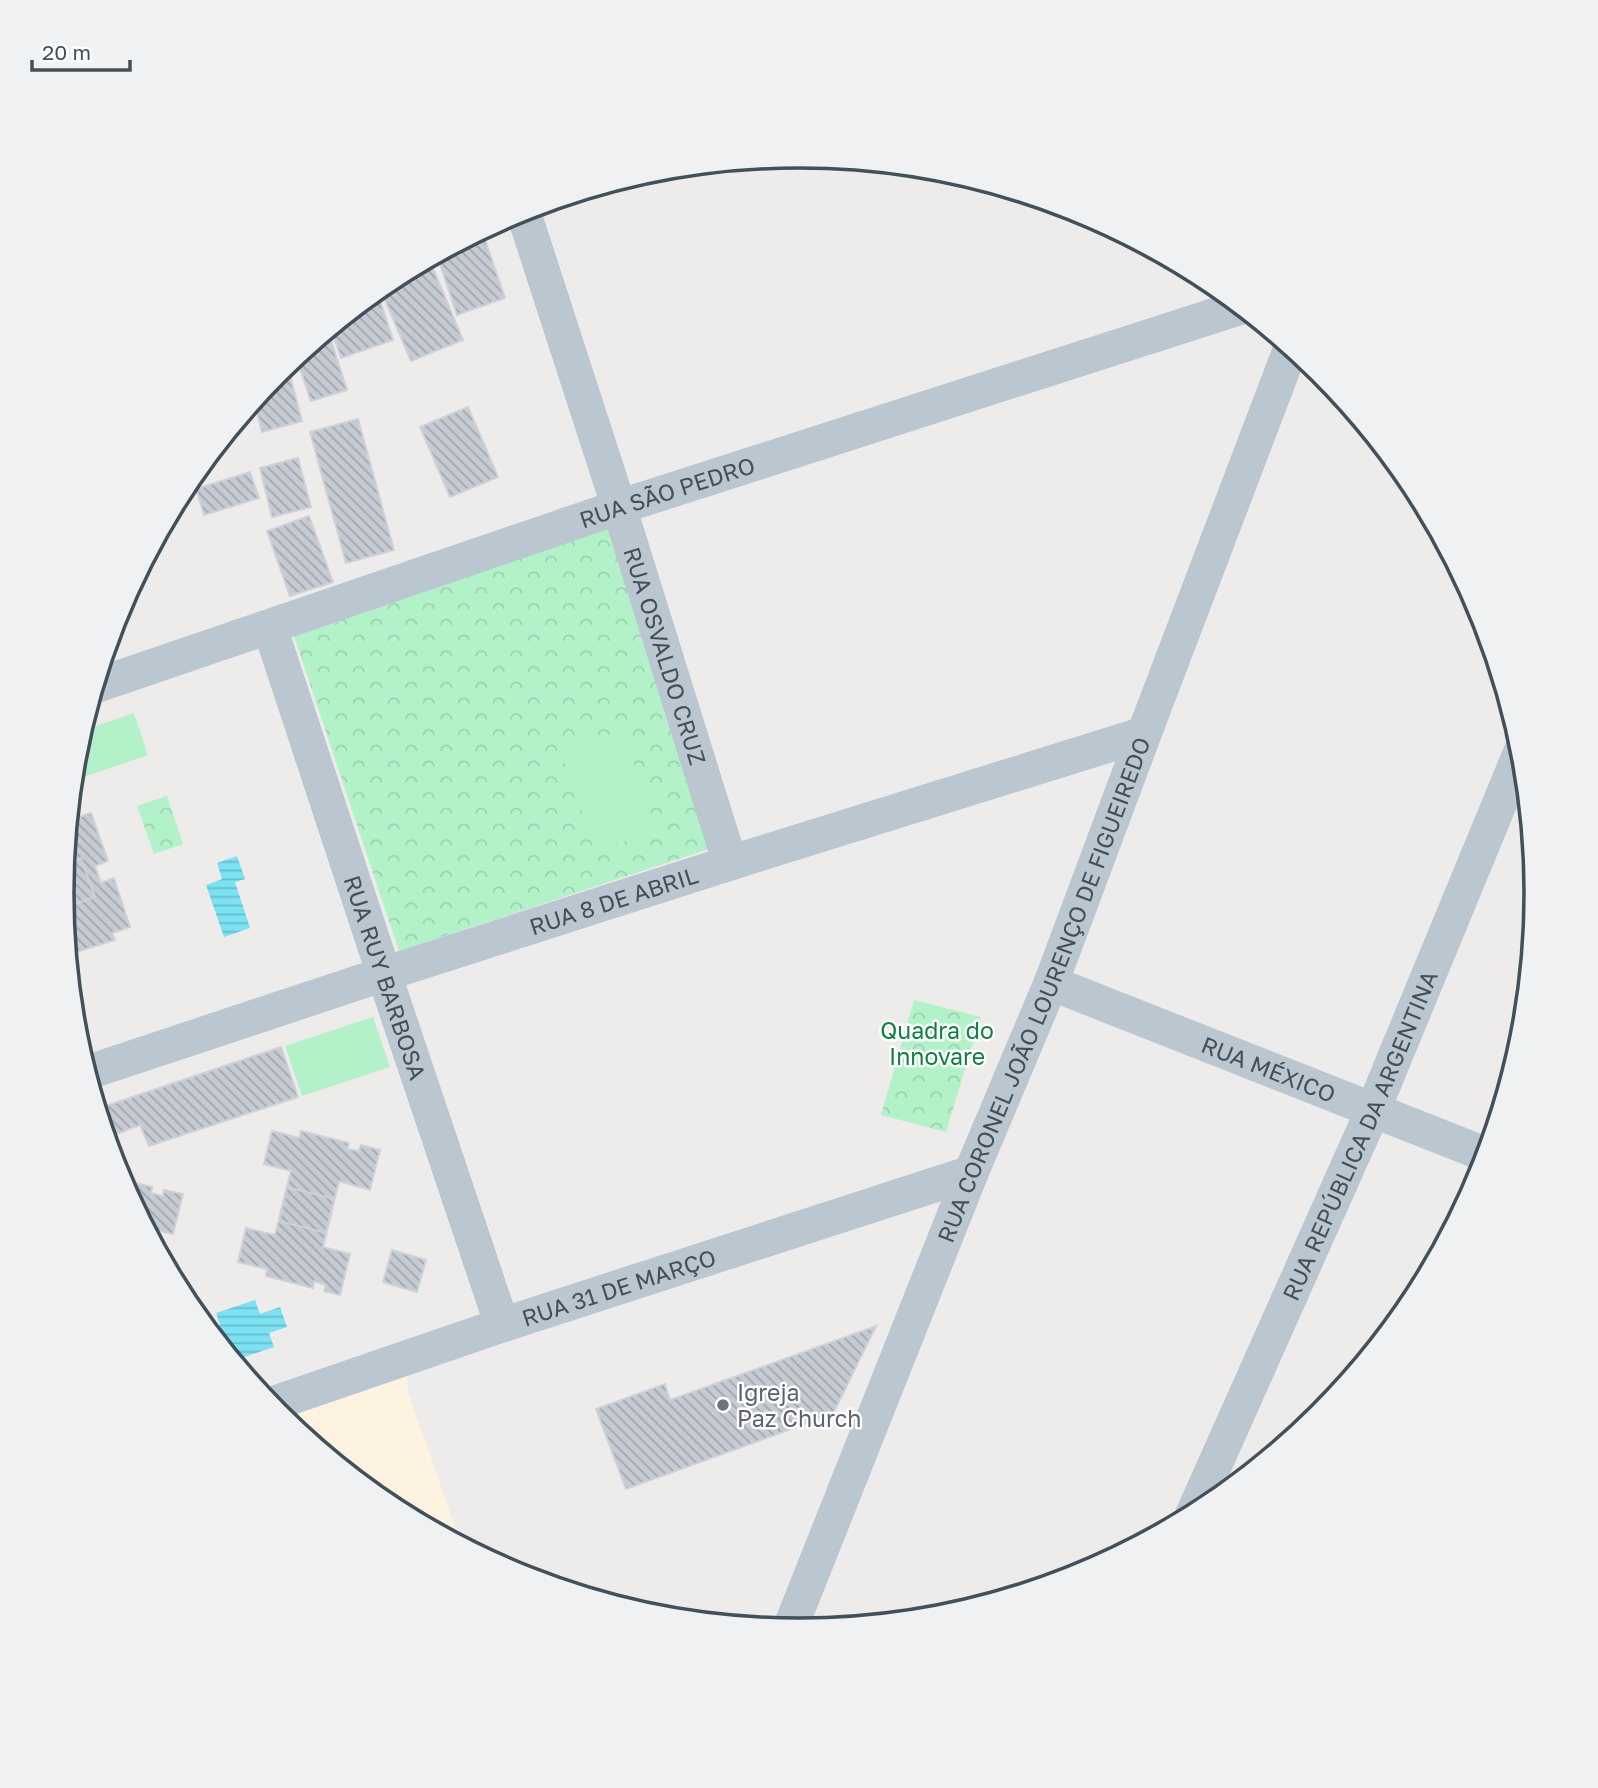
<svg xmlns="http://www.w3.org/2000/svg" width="1598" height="1788" viewBox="0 0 1598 1788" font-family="'Golos Text',sans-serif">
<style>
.commercial{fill:#fdf3e0}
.park{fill:url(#park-crowns)}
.pitch{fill:#b3f2c8}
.water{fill:url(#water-rules)}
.building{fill:url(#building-back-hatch);stroke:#ced2d8;stroke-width:2}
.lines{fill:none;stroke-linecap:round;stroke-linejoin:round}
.minor{stroke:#bac7d0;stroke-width:35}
.worship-dot{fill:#6b7280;stroke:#fff;stroke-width:2.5}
.labels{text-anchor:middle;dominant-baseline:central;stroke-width:5;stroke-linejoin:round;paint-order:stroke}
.street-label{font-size:23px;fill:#42505a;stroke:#fff}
.park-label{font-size:23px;fill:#0e8040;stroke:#fff}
.worship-label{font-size:23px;fill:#5b616d;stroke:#fff;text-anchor:start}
.rim{fill:none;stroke:#42505a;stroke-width:3.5}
</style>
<defs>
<pattern id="park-crowns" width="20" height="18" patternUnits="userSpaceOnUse" patternTransform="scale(1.75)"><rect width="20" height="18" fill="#b3f2c8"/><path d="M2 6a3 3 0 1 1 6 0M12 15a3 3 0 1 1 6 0" fill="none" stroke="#9bd1ae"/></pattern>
<pattern id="water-rules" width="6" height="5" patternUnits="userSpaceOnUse" patternTransform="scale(1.75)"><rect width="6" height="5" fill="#7ce2f3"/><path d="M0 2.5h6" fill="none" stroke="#67bac8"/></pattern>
<pattern id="building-back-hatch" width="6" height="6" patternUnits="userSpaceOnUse" patternTransform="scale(1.75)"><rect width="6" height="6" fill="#c6cad2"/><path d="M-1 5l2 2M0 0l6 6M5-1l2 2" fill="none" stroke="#a2a6ad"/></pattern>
</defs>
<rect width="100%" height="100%" fill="#eeebeb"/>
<!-- commercial -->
<polygon class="commercial" points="406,1364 408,1392 462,1547 389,1507 277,1415"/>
<!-- park -->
<g class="park">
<polygon points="607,523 715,847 399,951 291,627"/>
<polygon points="167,796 183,844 154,854 137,806"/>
<polygon points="914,1000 981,1017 946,1132 881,1115"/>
</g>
<!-- pitch -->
<g class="pitch">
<polygon points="134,713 148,755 72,781 76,750 81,731"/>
<polygon points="623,732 657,830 596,851 561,753"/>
<polygon points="373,1017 390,1067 302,1096 285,1046"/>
</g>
<!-- water -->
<g class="water">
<polygon points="237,856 245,879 235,882 250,928 224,937 206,885 222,879 217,863"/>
<polygon points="255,1300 260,1314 280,1307 287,1327 269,1333 274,1347 232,1361 209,1332 221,1328 216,1313"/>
</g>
<!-- building -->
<g class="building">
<polygon points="482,231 505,298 457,315 437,255"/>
<polygon points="429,259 463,340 411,361 380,288 389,280"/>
<polygon points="377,291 393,340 341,358 331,328"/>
<polygon points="328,331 347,390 311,401 296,357"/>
<polygon points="287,364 302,421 262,432 254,401 278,372"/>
<polygon points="468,407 498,477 450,497 420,427"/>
<polygon points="358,419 394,550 346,563 310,432"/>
<polygon points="298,458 311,507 272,517 260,468"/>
<polygon points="250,472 259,498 204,515 196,489"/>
<polygon points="309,516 333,582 290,596 267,531"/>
<polygon points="69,813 71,813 73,819 91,813 108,861 95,866 101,883 114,878 130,927 112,933 115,940 67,955 61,894"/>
<polygon points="81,858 95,897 63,908 61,894 64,864"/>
<polygon points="281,1047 298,1097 149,1146 140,1125 106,1138 97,1109"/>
<polygon points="272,1131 299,1138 301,1131 349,1143 347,1149 359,1151 361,1145 380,1150 370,1190 339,1181 323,1247 350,1254 340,1295 324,1291 326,1285 314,1281 313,1288 266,1276 267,1269 238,1262 246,1228 275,1235 291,1171 264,1164"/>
<polygon points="119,1179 152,1187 151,1193 163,1196 164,1190 183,1194 173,1234 144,1227"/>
<polygon points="287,1187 334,1199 326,1233 279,1221"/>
<polygon points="392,1250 426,1260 417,1292 383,1282"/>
<polygon points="876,1326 833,1414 626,1489 596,1409 665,1384 670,1400"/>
</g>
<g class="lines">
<!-- minor -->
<g class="minor">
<path id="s1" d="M523 211 619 507 730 863"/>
<path id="s2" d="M270 628 384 974 502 1325"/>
<path id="s3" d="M95 686 619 507 1241 307"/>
<path id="s4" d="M1051 983 1487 1155"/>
<path id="s5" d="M86 1073 384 974 730 863 1144 734"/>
<path id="s6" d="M269 1405 502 1325 971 1173"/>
<path id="s7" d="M1192 1516 1373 1110 1522 749"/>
<path id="s8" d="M789 1631 971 1173 1051 983 1144 734 1291 348"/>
</g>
</g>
<!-- markers -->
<circle class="worship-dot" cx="723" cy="1405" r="7"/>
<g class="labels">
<!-- street labels -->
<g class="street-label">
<text stroke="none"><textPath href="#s3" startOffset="604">RUA SÃO PEDRO</textPath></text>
<text stroke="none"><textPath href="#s1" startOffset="467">RUA OSVALDO CRUZ</textPath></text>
<text stroke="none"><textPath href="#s5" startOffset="555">RUA 8 DE ABRIL</textPath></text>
<text stroke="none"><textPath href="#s2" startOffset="368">RUA RUY BARBOSA</textPath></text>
<text stroke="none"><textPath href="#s8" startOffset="690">RUA CORONEL JOÃO LOURENÇO DE FIGUEIREDO</textPath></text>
<text stroke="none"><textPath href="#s4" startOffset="234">RUA MÉXICO</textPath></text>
<text stroke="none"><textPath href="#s7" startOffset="416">RUA REPÚBLICA DA ARGENTINA</textPath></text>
<text stroke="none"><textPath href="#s6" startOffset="369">RUA 31 DE MARÇO</textPath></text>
</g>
<!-- park labels -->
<g class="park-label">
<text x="937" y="1030">Quadra do<tspan x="937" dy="26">Innovare</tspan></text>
</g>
<!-- worship labels -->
<g class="worship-label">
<text x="737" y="1392">Igreja<tspan x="737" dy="26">Paz Church</tspan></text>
</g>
</g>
<!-- crop -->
<path d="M0 0H1598V1788H0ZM74 893a725 725 0 1 1 1450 0a725 725 0 1 1-1450 0Z" fill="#f0f1f2" fill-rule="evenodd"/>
<path class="rim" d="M74 893a725 725 0 1 1 1450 0a725 725 0 1 1-1450 0Z"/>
<!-- scale -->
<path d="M32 60v10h98v-10" fill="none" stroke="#42505a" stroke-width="3.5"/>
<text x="42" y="60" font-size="21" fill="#42505a" stroke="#ffffff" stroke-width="5" paint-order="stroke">20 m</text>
</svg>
